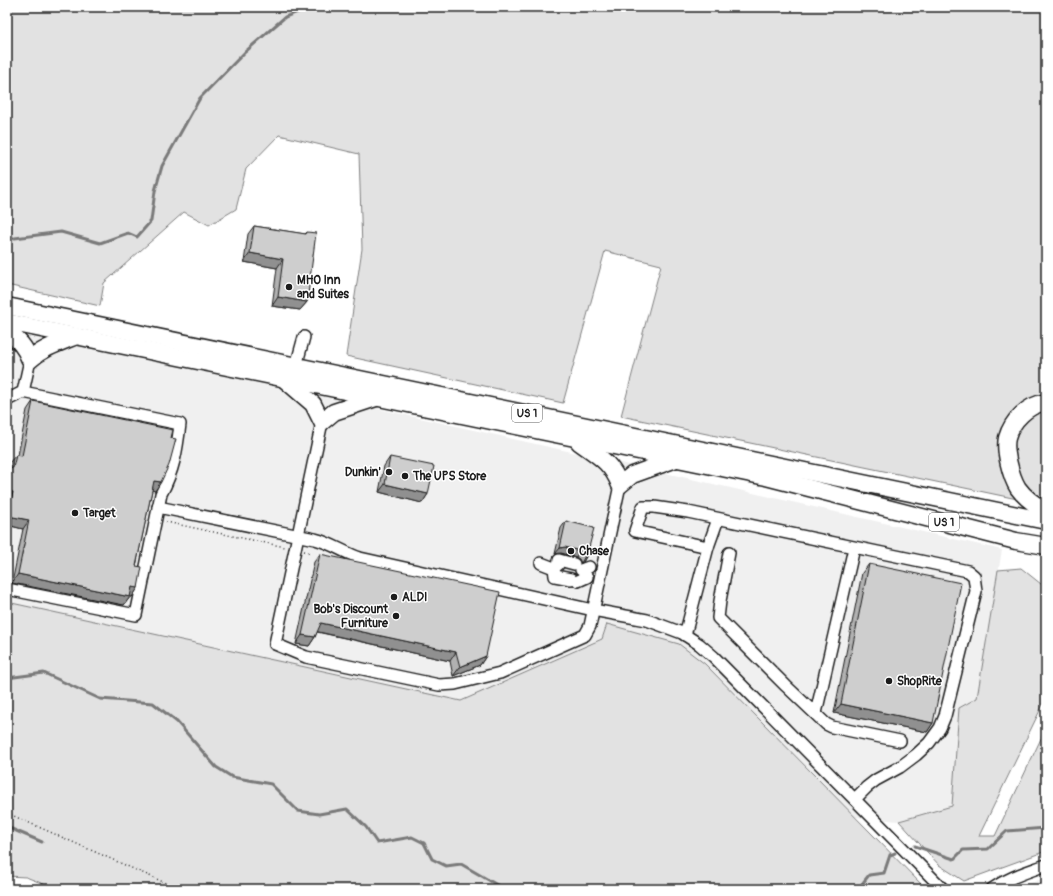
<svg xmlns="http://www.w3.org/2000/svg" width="1053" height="896" viewBox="0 0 1053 896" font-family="Pangolin,sans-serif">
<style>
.built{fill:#f0f0f0}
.green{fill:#e2e2e2;stroke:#7f7f7f}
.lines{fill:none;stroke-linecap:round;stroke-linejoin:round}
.stream{stroke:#7a7a7a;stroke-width:3}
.minor-casing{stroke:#1c1c1c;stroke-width:14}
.highway-casing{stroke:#1c1c1c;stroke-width:19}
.path{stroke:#1c1c1c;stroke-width:1.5;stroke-dasharray:1 3;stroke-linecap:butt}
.minor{stroke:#fff;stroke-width:11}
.highway{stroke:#fff;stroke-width:16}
.wall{fill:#b1b1b1;stroke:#1c1c1c}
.shaded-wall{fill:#909090;stroke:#1c1c1c}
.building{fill:#cecece;stroke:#1c1c1c}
.poi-dot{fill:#1c1c1c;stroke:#fff;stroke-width:1.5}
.labels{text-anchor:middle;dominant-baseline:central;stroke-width:3;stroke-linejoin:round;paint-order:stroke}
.shield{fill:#fff;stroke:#606060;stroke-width:1}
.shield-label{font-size:11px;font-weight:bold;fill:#1c1c1c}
.poi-label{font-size:12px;font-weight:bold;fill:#1c1c1c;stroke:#fff;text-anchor:start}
</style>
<rect width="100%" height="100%" fill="#fff"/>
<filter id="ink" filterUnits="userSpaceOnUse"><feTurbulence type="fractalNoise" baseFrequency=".025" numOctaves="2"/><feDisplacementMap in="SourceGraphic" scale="8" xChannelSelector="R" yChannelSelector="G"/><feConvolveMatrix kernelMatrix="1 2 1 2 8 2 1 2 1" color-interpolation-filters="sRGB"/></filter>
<g filter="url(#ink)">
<!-- built -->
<g class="built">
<polygon points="7,326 630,465 1002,550 977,698 959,708 952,806 899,821 855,817 705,664 679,644 607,625 602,639 461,701 7,602"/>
<polygon points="1046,877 1046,889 1013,889 1045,878"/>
</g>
<!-- green -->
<g class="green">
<polygon points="7,7 1046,7 1046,505 621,416 661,265 605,251 563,403 346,356 362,249 359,154 279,135 246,169 236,209 209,225 184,212 104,283 100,306 7,285"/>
<polygon points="1021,568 1046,588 1046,698 979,836 995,836 1046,728 1046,851 964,881 939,865 899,821 952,806 959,708 977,698 998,570"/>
<polygon points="7,602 461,701 602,639 607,624 679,644 705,664 926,889 56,889 26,877 7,876"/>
</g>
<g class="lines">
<!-- stream -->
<g class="stream">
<polyline points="7,239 61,232 100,243 128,233 137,237 151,221 155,191 162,166 200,98 245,52 285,17 310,7"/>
<polyline points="7,678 44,673 100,699 153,703 177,722 216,767 232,777 271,784 298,811 319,814 347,809 366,827 377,843 412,837 424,843 432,859 446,866 461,864 504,889"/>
<polyline points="7,827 42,842"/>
<polyline points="915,846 954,859 963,850 988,849 1007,831 1046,828"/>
<polyline points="858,889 869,875 884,873 890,855 895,853"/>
</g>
<defs>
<g id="minor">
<polyline points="296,366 304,337"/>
<polyline points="7,400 23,392"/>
<polyline points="322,422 275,644 306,657 439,685 455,684 500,673 585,635 590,626 620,485"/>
<path d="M158 507 315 539C331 543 345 553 360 558L593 610 647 620 682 633 699 644 714 657 943 889"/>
<polyline points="708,547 635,531 643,507 654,507 688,512 968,571 974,576 976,591 945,716 940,728 929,743 916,755 900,767 876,780 867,787 855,799"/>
<polyline points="729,553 720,601 718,618 786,686 826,724 832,727 900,741"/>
<polyline points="541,563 554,568 555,576 571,579"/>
<polyline points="558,565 559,560 574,564"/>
<polyline points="581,570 589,567"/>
<polyline points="578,581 587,577"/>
<path d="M7 589 136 615 161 494C174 470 177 450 180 424L23 392 30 360"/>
<polyline points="685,635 708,547 718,519"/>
<polyline points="816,713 854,548"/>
<path d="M992 889C1009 877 1027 872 1046 865"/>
</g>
<g id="highway">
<polyline points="7,306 1046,521"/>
<polyline points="7,322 766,477 1016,541 1046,546"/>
<path d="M7 332C19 340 25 347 30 360 43 348 59 343 76 336"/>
<polyline points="284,379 313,404 322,422 334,412 376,398"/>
<path d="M1046 402C1028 405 1012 420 1007 438 1004 450 1011 477 1018 488 1025 498 1035 505 1046 511"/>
<path d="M579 442C598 456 611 462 620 485L632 475 676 459"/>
</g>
</defs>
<!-- minor casing -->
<use href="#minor" class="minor-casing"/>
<!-- highway casing -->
<use href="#highway" class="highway-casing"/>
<!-- path -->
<g class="path">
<polyline points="166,522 285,547"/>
<polyline points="304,551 311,553"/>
<polyline points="7,813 179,889"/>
</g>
<!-- minor -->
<use href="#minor" class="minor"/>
<!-- highway -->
<use href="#highway" class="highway"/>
</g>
<!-- wall -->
<g class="wall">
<polygon points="254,226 305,234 307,232 307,302 300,310 272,306 277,268 244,262 248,234"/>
<polygon points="33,401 155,491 152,490 136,566 138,588 132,597 130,597 124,605 12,583 23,529 7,525 7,467 9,467 9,463 16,455 18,455 27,410"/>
<polygon points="390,457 428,494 422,503 379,492 384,466"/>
<polygon points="566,521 587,555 583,562 581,563 579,559 576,557 561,553 555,554 561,528"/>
<polygon points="320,554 486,656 480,665 453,676 450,661 317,632 315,637 309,646 296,644 314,562"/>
<polygon points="869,564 933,723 927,732 834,713 862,573"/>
</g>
<!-- shaded-wall -->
<g class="shaded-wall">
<polygon points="250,253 283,259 277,268 244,262"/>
<polygon points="278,297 307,302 300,310 272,306"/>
<polygon points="154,481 161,482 155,491 147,489"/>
<polygon points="385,484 428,494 422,503 379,492"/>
<polygon points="7,491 13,492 7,501"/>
<polygon points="8,516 29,520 23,529 7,525 7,517"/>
<polygon points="565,547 580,551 576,557 561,553 555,554 560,548"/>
<polygon points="587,555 583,562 581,563 585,556"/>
<polygon points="18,574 130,597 124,605 12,583"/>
<polygon points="132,587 138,588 132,597 126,596"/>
<polygon points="321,623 456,652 450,661 314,631"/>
<polygon points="302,635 315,637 309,646 296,644"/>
<polygon points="486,656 480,665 453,676 460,667"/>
<polygon points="841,704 933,723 927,732 834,713"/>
</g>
<!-- building -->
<g class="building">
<polygon points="254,226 306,234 307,232 316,233 307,302 278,297 283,259 250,253"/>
<polygon points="33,401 173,430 171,438 176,439 169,465 161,482 154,481 136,566 142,567 138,588 132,587 130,597 18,574 29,520 8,516 13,492 7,491 7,467 13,468 16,455 22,456"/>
<polygon points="390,457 434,466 428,494 385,484"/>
<polygon points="566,521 594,528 587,555 585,556 584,553 580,551 565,547 560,548"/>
<polygon points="320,554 500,592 486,656 460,667 456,652 321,623 315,637 302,635"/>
<polygon points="869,564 961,583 933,723 841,704"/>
</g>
</g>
<!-- markers -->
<g class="poi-dot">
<circle cx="289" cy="287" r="4"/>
<circle cx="389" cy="472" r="4"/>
<circle cx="405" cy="476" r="4"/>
<circle cx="75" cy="513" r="4"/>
<circle cx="571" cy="551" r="4"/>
<circle cx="394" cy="597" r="4"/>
<circle cx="396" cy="616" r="4"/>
<circle cx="889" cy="681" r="4"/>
</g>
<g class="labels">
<!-- shield labels -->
<g class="shield">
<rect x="512" y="404" width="30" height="18" rx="3"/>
<rect x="929" y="513" width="30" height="18" rx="3"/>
</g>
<g class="shield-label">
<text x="527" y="413">US 1</text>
<text x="944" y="522">US 1</text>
</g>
<!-- poi labels -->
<g class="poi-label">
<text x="297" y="280">MHO Inn<tspan x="297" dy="14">and Suites</tspan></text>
<text x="381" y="472" text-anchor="end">Dunkin'</text>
<text x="413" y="476">The UPS Store</text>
<text x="83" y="513">Target</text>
<text x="579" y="551">Chase</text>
<text x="402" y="597">ALDI</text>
<text x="388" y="609" text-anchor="end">Bob's Discount<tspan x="388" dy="14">Furniture</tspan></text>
<text x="897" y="681">ShopRite</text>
</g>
</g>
<!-- margin -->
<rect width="1053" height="896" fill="none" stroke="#fff" stroke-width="24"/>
<rect x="12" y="12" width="1029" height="872" fill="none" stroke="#1c1c1c" stroke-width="1.5" filter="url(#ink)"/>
</svg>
